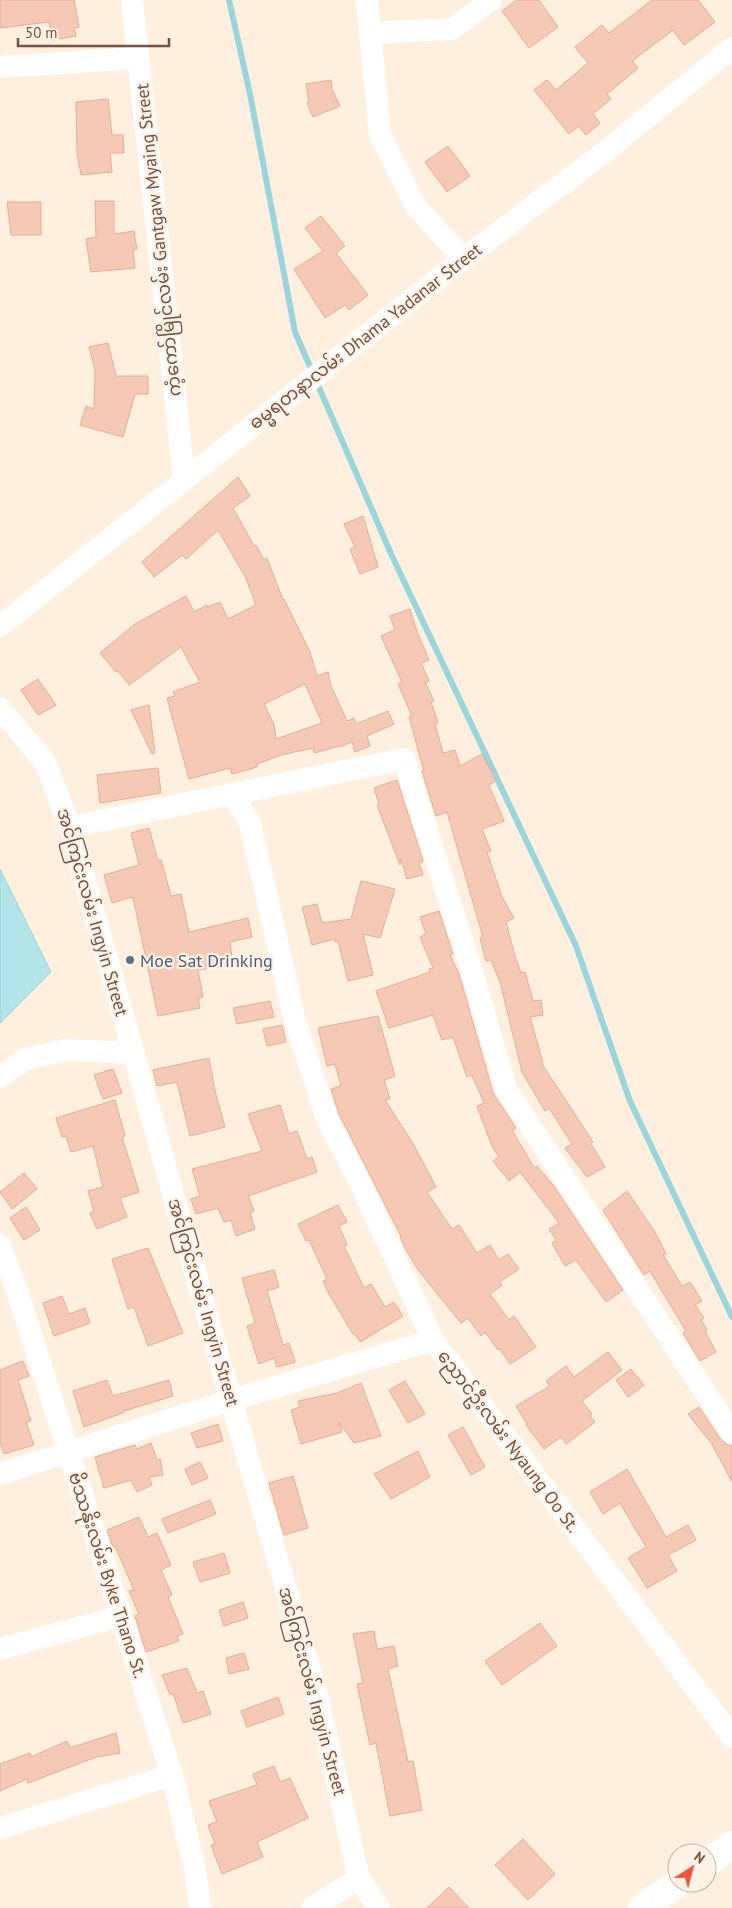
<svg xmlns="http://www.w3.org/2000/svg" width="732" height="1908" viewBox="0 0 732 1908" font-family="'PT Sans','Noto Sans Myanmar',sans-serif">
<style>
.water{fill:#b3e5e8;stroke:#98d6db}
.lines{fill:none;stroke-linecap:round;stroke-linejoin:round}
.stream{stroke:#98d6db;stroke-width:6}
.building{fill:#f5c9b5;stroke:#e9ad94;fill-rule:evenodd}
.minor{stroke:#fff;stroke-width:22}
.tertiary{stroke:#fff;stroke-width:28}
.service-dot{fill:#5c6f8a;stroke:#fff3e7;stroke-width:2}
.labels{text-anchor:middle;dominant-baseline:central;stroke-width:4.5;stroke-linejoin:round;paint-order:stroke}
.street-label{font-size:18px;fill:#765245;stroke:#fff3e7}
.service-label{font-size:18px;fill:#4e5e75;stroke:#fff3e7;text-anchor:start}
</style>
<rect width="100%" height="100%" fill="#feefdf"/>
<!-- water -->
<polygon class="water" points="0,869 51,972 0,1023"/>
<g class="lines">
<!-- stream -->
<polyline class="stream" points="229,0 250,94 295,332 392,556 576,946 630,1101 732,1317"/>
</g>
<!-- building -->
<g class="building">
<polygon points="0,0 74,0 79,27 74,28 76,36 53,40 49,22 0,28"/>
<polygon points="517,0 539,0 558,27 529,48 502,11"/>
<polygon points="652,0 698,0 715,22 684,45 673,30 632,61 638,68 607,94 611,99 593,114 600,123 586,135 579,126 569,134 534,90 547,80 556,90 588,63 575,47 602,25 609,33"/>
<polygon points="331,80 332,89 340,106 313,117 307,103 309,102 306,84"/>
<polygon points="108,99 112,135 123,135 124,153 110,153 112,172 81,175 77,153 76,102"/>
<polygon points="448,146 470,176 447,192 425,162"/>
<polygon points="95,201 114,201 114,234 134,231 137,249 133,250 135,268 91,272 86,239 96,237"/>
<polygon points="7,202 41,202 41,235 11,235"/>
<polygon points="321,216 345,246 336,253 368,295 349,310 345,305 325,318 294,269 323,251 305,228"/>
<polygon points="108,343 116,376 148,376 148,394 135,394 123,437 80,425 86,406 94,409 95,370 89,347"/>
<path d="M238 477 250 496 233 508 254 546 256 545 264 560 267 558 283 600 284 599 310 652 317 676 328 672 331 686 347 721 354 718 356 724 388 711 394 724 367 736 370 746 355 752 352 742 340 747 339 746 314 753 313 748 281 755 257 764V767L232 774 230 768 189 779 167 698 175 696 173 692 200 682 181 647 129 685 118 671 116 672 100 653 135 624 186 596 194 612 207 605 208 607 220 602 228 619 256 605 246 578 218 530 186 559 182 555 154 577 142 562ZM305 684 322 723 276 739 274 725 264 704Z"/>
<polygon points="363,516 378,567 360,574 350,549 355,547 344,524"/>
<polygon points="410,609 417,632 429,660 421,663 429,681 425,682 434,701 431,702 438,723 435,724 443,753 455,750 460,766 482,754 496,781 489,785 504,821 482,829 491,851 487,852 502,897 514,918 506,922 515,956 521,973 525,972 533,1001 541,1000 543,1015 530,1017 543,1063 542,1064 593,1142 591,1144 605,1167 587,1177 565,1148 572,1144 549,1108 545,1111 522,1072 500,982 491,960 486,961 480,938 483,937 447,812 436,816 422,771 424,771 409,717 412,716 398,684 402,682 381,636 395,630 390,616"/>
<polygon points="38,679 56,705 38,715 21,690"/>
<polygon points="149,705 155,753 152,754 131,710"/>
<polygon points="158,768 161,793 100,803 97,775"/>
<polygon points="397,780 423,861 419,863 423,875 407,879 401,859 400,865 377,805 379,804 374,788"/>
<polygon points="149,828 158,861 161,860 171,896 181,894 189,932 248,918 252,937 230,942 233,965 198,970 203,997 198,999 200,1008 158,1016 133,897 112,903 104,875 139,865 131,833"/>
<polygon points="361,881 395,889 380,938 363,934 373,975 348,981 338,941 335,942 335,939 312,945 302,907 317,904 322,923 351,919"/>
<polygon points="439,911 453,954 450,955 459,974 493,1093 516,1128 512,1130 534,1168 537,1166 553,1185 623,1290 606,1302 576,1260 565,1266 552,1243 556,1240 549,1229 559,1223 520,1172 509,1181 493,1161 499,1157 492,1146 477,1106 484,1103 472,1075 467,1077 453,1037 442,1040 433,1015 389,1028 376,991 430,972 429,969 433,968 420,937 426,934 420,917"/>
<polygon points="270,1001 274,1017 237,1024 233,1008"/>
<polygon points="378,1016 395,1076 384,1080 390,1099 385,1100 412,1142 436,1187 427,1192 452,1229 459,1225 477,1253 490,1245 499,1260 508,1254 519,1269 500,1282 502,1285 490,1294 509,1320 514,1316 536,1347 510,1364 500,1349 498,1350 485,1332 481,1336 468,1318 461,1323 419,1271 406,1250 400,1237 401,1236 339,1114 331,1089 341,1086 335,1064 327,1066 318,1028"/>
<polygon points="282,1025 286,1042 267,1046 263,1029"/>
<polygon points="209,1058 215,1091 225,1127 190,1136 177,1082 157,1086 153,1070"/>
<polygon points="113,1069 122,1093 103,1099 94,1075"/>
<polygon points="115,1100 125,1136 122,1137 139,1192 120,1198 127,1217 97,1229 90,1213 94,1211 88,1191 103,1187 93,1146 71,1152 66,1136 62,1137 56,1118"/>
<polygon points="280,1105 289,1134 297,1131 307,1159 312,1157 317,1172 248,1196 254,1211 250,1213 255,1229 236,1236 231,1220 224,1222 218,1208 196,1214 191,1199 200,1196 192,1169 262,1151 248,1114"/>
<polygon points="24,1173 37,1189 12,1209 0,1192"/>
<polygon points="627,1191 655,1232 666,1254 663,1255 682,1286 690,1282 702,1301 695,1305 704,1318 701,1320 707,1330 705,1331 716,1352 700,1361 683,1333 686,1331 650,1271 644,1275 603,1210"/>
<polygon points="338,1205 347,1222 339,1226 347,1245 344,1246 364,1288 371,1284 385,1307 394,1302 403,1316 360,1342 354,1333 353,1334 329,1294 323,1281 327,1279 309,1240 306,1241 298,1224"/>
<polygon points="26,1207 40,1230 24,1240 10,1218"/>
<polygon points="148,1248 183,1333 148,1346 134,1307 128,1309 112,1259"/>
<polygon points="274,1270 279,1287 267,1291 283,1345 289,1343 295,1362 277,1367 274,1358 259,1364 247,1326 255,1323 242,1278"/>
<polygon points="62,1296 69,1314 85,1308 90,1323 54,1336 43,1303"/>
<polygon points="608,1352 622,1370 582,1401 592,1414 590,1416 595,1422 566,1444 561,1437 544,1449 526,1425 527,1424 516,1406 550,1386 546,1381 566,1366 574,1377"/>
<polygon points="23,1361 29,1376 18,1380 31,1421 26,1422 34,1445 4,1454 0,1442 0,1370"/>
<polygon points="631,1369 644,1385 628,1397 616,1380"/>
<polygon points="107,1380 113,1396 169,1380 173,1396 124,1411 125,1412 84,1427 73,1391"/>
<polygon points="405,1381 425,1414 408,1423 389,1390"/>
<polygon points="361,1383 381,1436 354,1443 339,1422 342,1432 301,1444 291,1410 300,1407 298,1401 337,1393"/>
<polygon points="699,1407 721,1440 726,1444 732,1446 732,1482 712,1444 688,1414"/>
<polygon points="218,1424 223,1441 197,1448 191,1433"/>
<polygon points="463,1427 485,1467 471,1475 448,1435"/>
<polygon points="151,1443 157,1460 160,1459 163,1475 149,1477 152,1485 137,1492 131,1480 104,1488 95,1457 135,1445 137,1449"/>
<polygon points="418,1451 430,1477 391,1499 374,1474"/>
<polygon points="200,1462 208,1478 192,1485 185,1469"/>
<polygon points="627,1469 666,1537 688,1525 696,1540 668,1555 677,1571 647,1588 628,1558 646,1547 620,1503 603,1514 590,1492"/>
<polygon points="293,1476 308,1528 284,1535 269,1483"/>
<polygon points="210,1500 216,1514 168,1533 162,1519"/>
<polygon points="139,1517 148,1537 157,1533 171,1565 161,1570 172,1595 168,1597 183,1634 177,1636 179,1641 146,1652 135,1616 139,1614 129,1591 134,1590 115,1546 113,1547 107,1530"/>
<polygon points="224,1553 230,1573 200,1582 193,1562"/>
<polygon points="243,1602 248,1618 224,1626 219,1610"/>
<polygon points="540,1623 557,1646 502,1685 485,1661"/>
<polygon points="374,1631 377,1649 394,1646 398,1666 388,1669 408,1762 413,1761 422,1810 390,1816 376,1743 370,1745 357,1684 363,1683 353,1634"/>
<polygon points="244,1653 249,1669 229,1674 226,1658"/>
<polygon points="187,1668 197,1693 203,1691 211,1714 183,1723 173,1693 170,1695 162,1675"/>
<polygon points="278,1697 284,1714 247,1727 241,1711"/>
<polygon points="116,1733 120,1753 96,1757 28,1783 27,1779 0,1791 0,1764 30,1753 31,1757 67,1741 70,1748"/>
<polygon points="274,1766 280,1782 290,1778 308,1818 257,1842 263,1857 222,1874 211,1845 215,1844 208,1825 217,1822 209,1801 257,1785 253,1774"/>
<polygon points="523,1839 555,1874 528,1900 495,1865"/>
<polygon points="449,1887 469,1908 427,1908"/>
</g>
<g class="lines">
<!-- minor -->
<g class="minor">
<polyline points="132,0 184,479"/>
<polyline points="367,0 380,135 415,205 463,259"/>
<polyline points="371,33 452,29 491,0"/>
<polyline points="0,67 138,58"/>
<polyline points="0,626 463,259 602,154 732,48"/>
<polyline points="0,708 45,762 70,827 231,1400 316,1691 359,1878 379,1908"/>
<polyline points="233,794 404,759 471,968 506,1089 732,1433"/>
<polyline points="70,827 233,794 250,823 294,1017 327,1119 361,1185 433,1340"/>
<polyline points="0,1077 26,1059 66,1050 134,1053"/>
<polyline points="0,1245 17,1291 172,1775 195,1868 200,1908"/>
<polyline points="0,1474 231,1400 433,1340 732,1737"/>
<polyline points="0,1649 121,1616"/>
<polyline points="0,1828 172,1775"/>
<polyline points="312,1908 359,1878"/>
</g>
<!-- tertiary -->
<g class="tertiary">
<polyline points="707,1863 732,1845"/>
<polyline points="642,1908 678,1883"/>
</g>
</g>
<!-- markers -->
<circle class="service-dot" cx="130" cy="960" r="5"/>
<g class="labels">
<!-- street labels -->
<g class="street-label">
<text transform="translate(158 240) rotate(-96)">ကံ့ကော်မြိုင်လမ်း Gantgaw Myaing Street</text>
<text transform="translate(365 336) rotate(-38)">ဓမ္မရတနာလမ်း Dhama Yadanar Street</text>
<text transform="translate(93 912) rotate(74)">အင်ကြင်းလမ်း Ingyin Street</text>
<text transform="translate(204 1302) rotate(74)">အင်ကြင်းလမ်း Ingyin Street</text>
<text transform="translate(509 1441) rotate(53)">ညောင်ဦးလမ်း Nyaung Oo St.</text>
<text transform="translate(108 1575) rotate(72)">ဗိဿနိုးလမ်း Byke Thano St.</text>
<text transform="translate(313 1691) rotate(75)">အင်ကြင်းလမ်း Ingyin Street</text>
</g>
<!-- service labels -->
<g class="service-label">
<text x="140" y="960">Moe Sat Drinking</text>
</g>
</g>
<!-- north arrow -->
<g transform="translate(692 1868) rotate(36)"><circle r="24" fill="#fff3e7" stroke="#c8b3a6"/>
<path d="M0-4L9 19L0 12L-9 19Z" fill="#f1533b"/>
<text y="-8" font-size="14" font-weight="bold" text-anchor="middle" fill="#765245">N</text>
</g>
<!-- scale -->
<path d="M18 38v8h151v-8" fill="none" stroke="#765245" stroke-width="2.5"/>
<text x="25" y="38" font-size="15" fill="#765245" stroke="#fff3e7" stroke-width="4" paint-order="stroke">50 m</text>
</svg>
